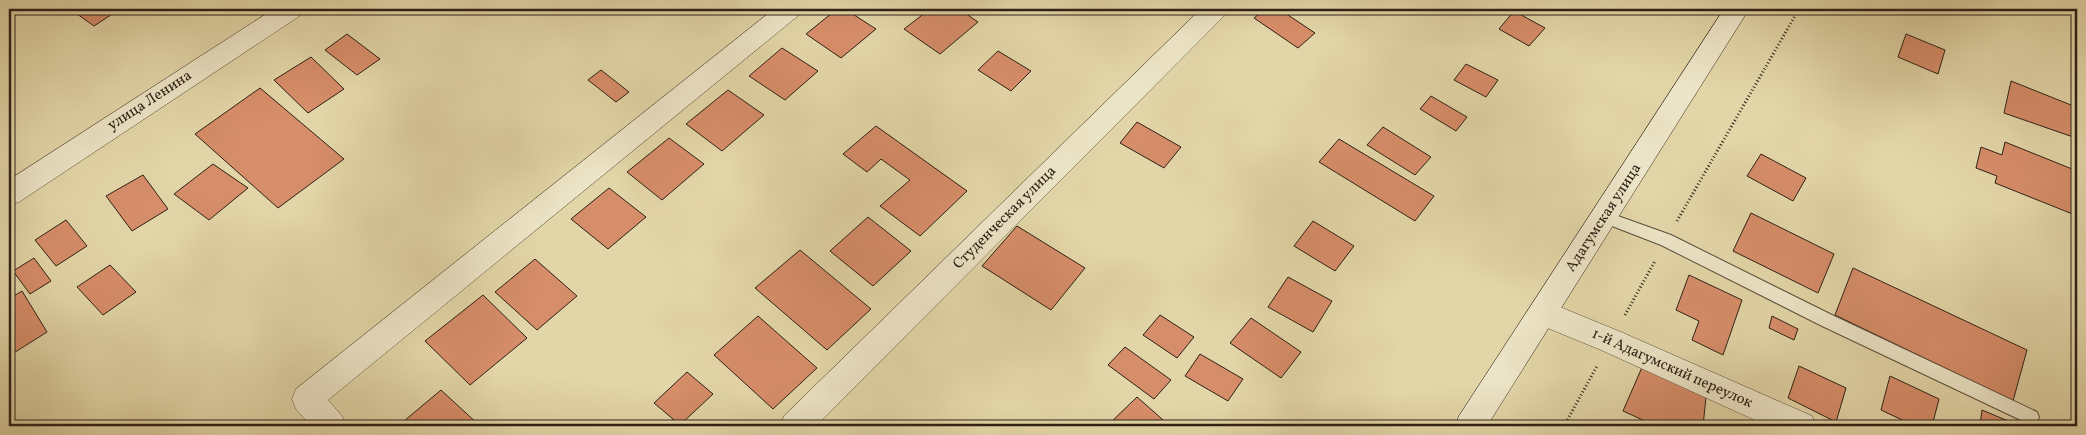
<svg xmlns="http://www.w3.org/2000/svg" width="2086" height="435" viewBox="0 0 2086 435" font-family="Vollkorn,serif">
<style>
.building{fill:#d68d69;stroke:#2e2116}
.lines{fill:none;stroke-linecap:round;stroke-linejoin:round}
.service-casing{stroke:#5b4e3a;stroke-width:2}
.minor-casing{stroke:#5b4e3a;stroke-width:1}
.secondary-casing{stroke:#2e2116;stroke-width:1}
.path{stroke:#2e2116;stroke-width:3;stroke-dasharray:1 2.5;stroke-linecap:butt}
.service{fill:#ece4c6;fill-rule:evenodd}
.minor{fill:#ece4c6;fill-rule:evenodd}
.secondary{fill:#ece4c6;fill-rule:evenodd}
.labels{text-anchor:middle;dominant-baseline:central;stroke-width:4.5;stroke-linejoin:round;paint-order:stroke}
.street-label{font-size:15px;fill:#2e2116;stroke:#ece4c6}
</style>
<rect width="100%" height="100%" fill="#e2d5a7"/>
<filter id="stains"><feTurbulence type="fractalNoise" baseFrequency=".004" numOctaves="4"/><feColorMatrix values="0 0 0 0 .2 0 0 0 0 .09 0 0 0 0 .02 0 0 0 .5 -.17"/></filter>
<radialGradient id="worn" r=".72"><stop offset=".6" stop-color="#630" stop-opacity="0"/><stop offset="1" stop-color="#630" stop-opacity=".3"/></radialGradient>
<!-- building -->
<g class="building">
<polygon points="70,9 120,9 94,26"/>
<polygon points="837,9 845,9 876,29 841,58 806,34"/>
<polygon points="930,9 959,9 978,22 940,54 904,29"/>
<polygon points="1265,9 1279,9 1315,33 1298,48 1254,18"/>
<polygon points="1514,11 1545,28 1529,46 1499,29"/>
<polygon points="347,34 380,59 357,75 325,50"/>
<polygon points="1906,34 1945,50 1938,74 1898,57"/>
<polygon points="782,48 818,71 785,100 749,76"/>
<polygon points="998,51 1031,71 1011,91 978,70"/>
<polygon points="311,57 344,89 308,113 274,80"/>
<polygon points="1466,64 1498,80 1486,97 1454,80"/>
<polygon points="601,70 629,92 616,102 588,80"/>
<polygon points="2011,81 2076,107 2076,138 2004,113"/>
<polygon points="260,88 344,159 278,208 195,134"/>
<polygon points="728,90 764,115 722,151 686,124"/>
<polygon points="1431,96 1467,117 1456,131 1420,109"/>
<polygon points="1137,122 1181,147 1164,168 1120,143"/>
<polygon points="876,126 967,191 920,236 880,206 910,180 881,159 867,172 843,154"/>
<polygon points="1383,127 1431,157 1415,175 1367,145"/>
<polygon points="669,138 704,164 662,200 627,172"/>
<polygon points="1339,139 1434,196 1415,221 1319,162"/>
<polygon points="2005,142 2077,171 2077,201 2075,215 1995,183 1997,176 1976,168 1981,147 2002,155"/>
<polygon points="1761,154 1806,178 1793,201 1747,176"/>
<polygon points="213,164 248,188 209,220 174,194"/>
<polygon points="143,175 168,209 132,231 106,196"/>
<polygon points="609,188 646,217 608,249 571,219"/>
<polygon points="1751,213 1834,254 1818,293 1733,251"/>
<polygon points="868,217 911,251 873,286 830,251"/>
<polygon points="66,220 87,246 56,266 35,240"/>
<polygon points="1313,221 1354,246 1335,271 1294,246"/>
<polygon points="1017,226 1085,268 1051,310 982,266"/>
<polygon points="800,250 871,309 827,350 755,288"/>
<polygon points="34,258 51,281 30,294 13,271"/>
<polygon points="535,259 577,296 537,330 495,292"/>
<polygon points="110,265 136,292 103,315 77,287"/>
<polygon points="1853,268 2027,350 2013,401 1835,315"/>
<polygon points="1689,275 1742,300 1723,355 1692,340 1699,321 1676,310"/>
<polygon points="1288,277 1332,301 1313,332 1268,307"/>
<polygon points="22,291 47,332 9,356 9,299"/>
<polygon points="483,295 527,338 470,385 425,341"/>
<polygon points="1160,315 1194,337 1177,358 1143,335"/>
<polygon points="758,316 817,368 773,409 714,355"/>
<polygon points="1772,316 1798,329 1794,340 1769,328"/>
<polygon points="1251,318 1301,352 1281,378 1230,343"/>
<polygon points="1125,347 1171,380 1154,399 1108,365"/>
<polygon points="1200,354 1243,379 1228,401 1185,376"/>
<polygon points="1643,365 1706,397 1703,426 1656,426 1623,411"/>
<polygon points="1799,366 1846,388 1836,422 1788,398"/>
<polygon points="687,372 713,394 680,425 654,403"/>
<polygon points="1890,376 1939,399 1932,426 1915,426 1881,410"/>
<polygon points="441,390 480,426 398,426"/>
<polygon points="1137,397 1170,426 1107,426"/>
<polygon points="1982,410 2020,426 1980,426"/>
</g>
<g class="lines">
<defs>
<polygon id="service" points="1604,211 1671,235 1832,315 2037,412 2039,417 2037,422 2031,425 2025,422 1820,325 1661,245 1599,221 1597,217 1599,213"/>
<g id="minor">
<polygon points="274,9 304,9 301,15 19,202 9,205 9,180"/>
<polygon points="774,9 802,9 799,15 328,400 342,416 346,426 311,426 296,409 292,399 296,389"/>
<polygon points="1201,9 1228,9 1225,15 816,426 780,426 784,416"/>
<polygon points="1543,300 1621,332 1812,416 1816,426 1768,426 1601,350 1533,322 1529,313 1533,304"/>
</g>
<polygon id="secondary" points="1724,9 1749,9 1487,426 1455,426 1459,416"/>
</defs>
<!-- service casing -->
<use href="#service" class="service-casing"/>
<!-- minor casing -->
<use href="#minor" class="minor-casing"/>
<!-- secondary casing -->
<use href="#secondary" class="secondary-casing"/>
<!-- path -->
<g class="path">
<polyline points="1677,221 1799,9"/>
<polyline points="1625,315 1655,261"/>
<polyline points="1564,426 1597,366"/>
</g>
<!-- service -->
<use href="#service" class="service"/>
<!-- minor -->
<use href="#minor" class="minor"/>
<!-- secondary -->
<use href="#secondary" class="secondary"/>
</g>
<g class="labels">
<!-- street labels -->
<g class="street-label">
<text transform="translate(150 101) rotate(-33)">улица Ленина</text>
<text transform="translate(1005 218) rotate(-45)">Студенческая улица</text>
<text transform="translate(1604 218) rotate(-57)">Адагумская улица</text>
<text transform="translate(1672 369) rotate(24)">1-й Адагумский переулок</text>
</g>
</g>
<!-- margin -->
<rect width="2086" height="435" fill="none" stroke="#e2d5a7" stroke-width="30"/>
<rect x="10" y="10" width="2066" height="415" fill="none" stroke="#2e2116" stroke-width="2.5"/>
<rect x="15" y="15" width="2056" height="405" fill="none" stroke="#2e2116"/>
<rect width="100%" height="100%" filter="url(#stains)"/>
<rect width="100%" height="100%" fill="url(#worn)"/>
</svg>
